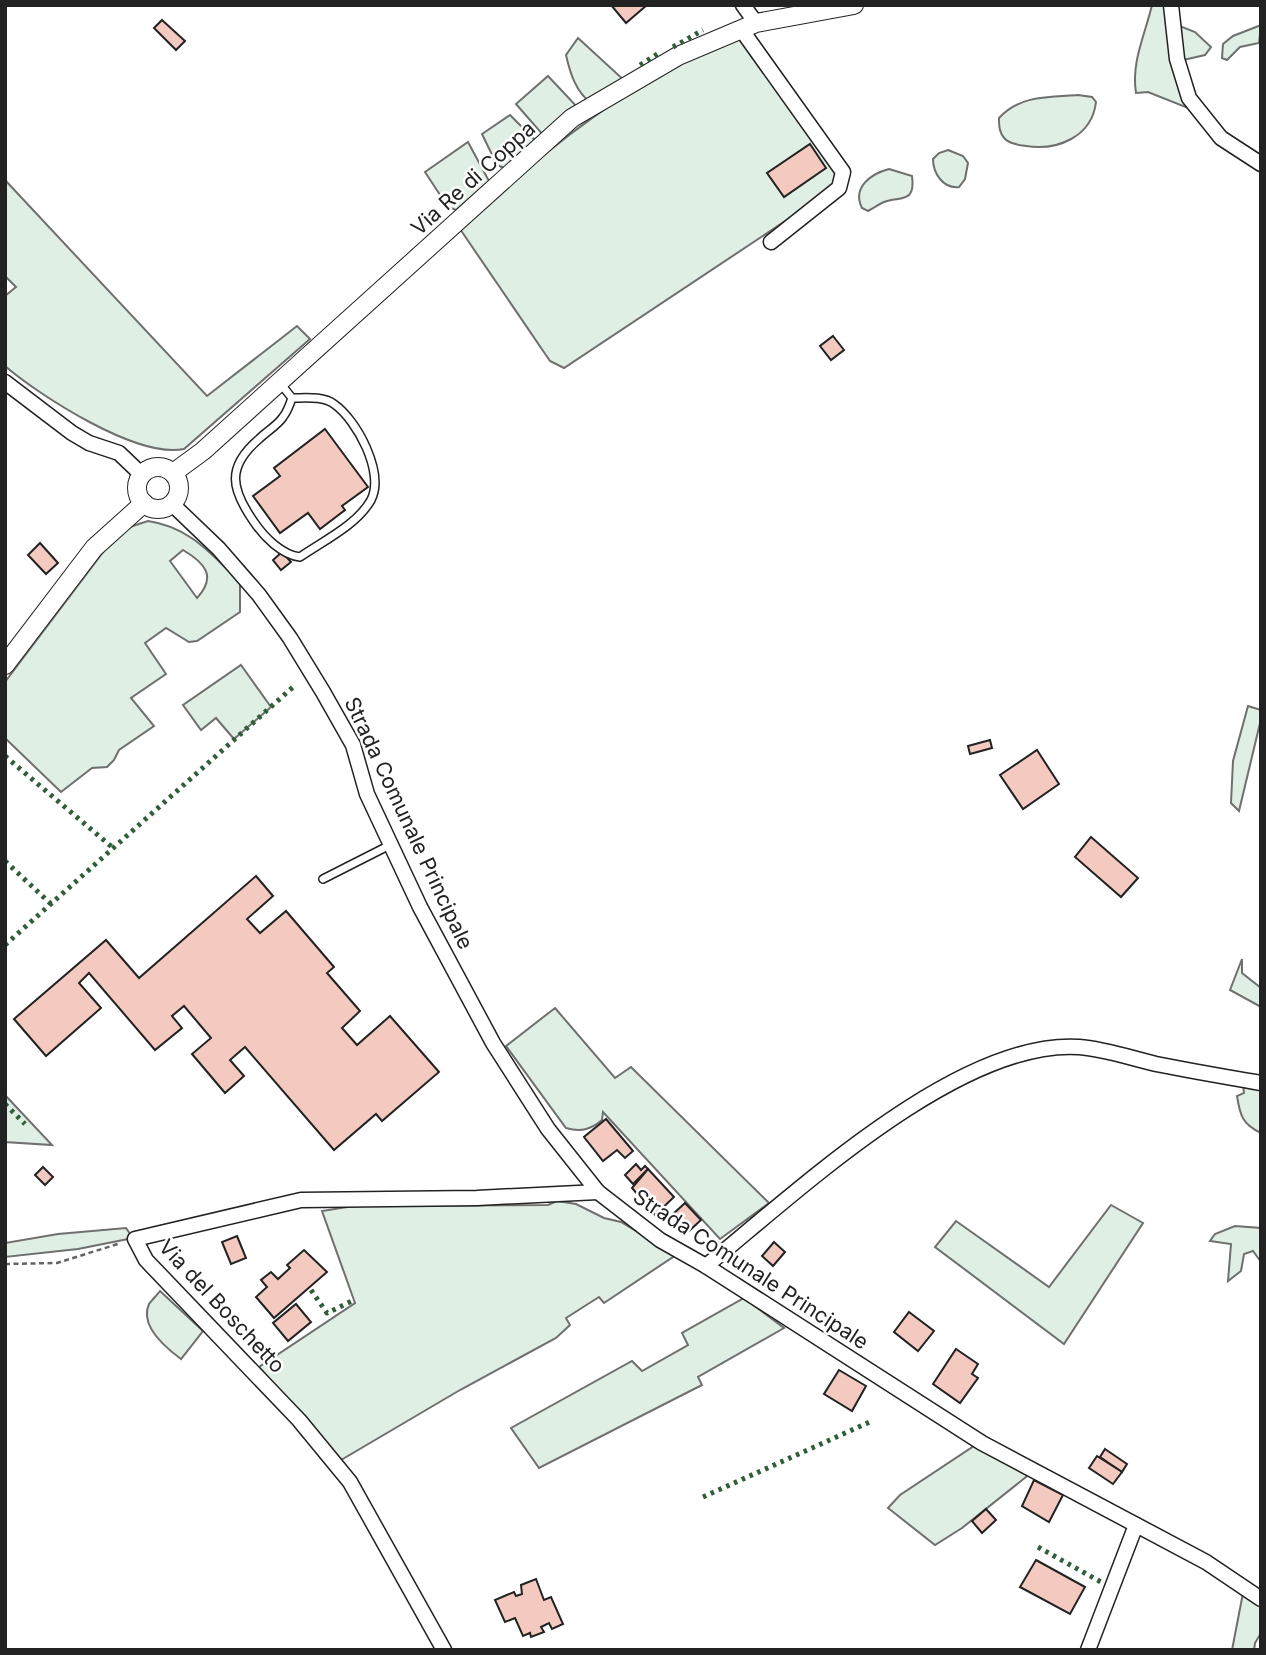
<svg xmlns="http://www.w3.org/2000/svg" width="1266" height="1655" viewBox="0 0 1266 1655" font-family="Inter,sans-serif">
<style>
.green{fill:#e0efe3;stroke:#6f6f6f;stroke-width:2;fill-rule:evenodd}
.building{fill:#f3c9c0;stroke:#222;stroke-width:2}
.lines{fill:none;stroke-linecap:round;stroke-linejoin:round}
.service-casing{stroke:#222;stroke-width:10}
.minor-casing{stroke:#222;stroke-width:17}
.tertiary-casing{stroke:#222;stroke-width:20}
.path{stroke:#646464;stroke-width:2.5;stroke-dasharray:5 3.5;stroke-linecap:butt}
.service{stroke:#fff;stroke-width:7}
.minor{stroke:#fff;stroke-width:14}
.tertiary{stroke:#fff;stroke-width:18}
.hedge{stroke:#2f5e38;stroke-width:5;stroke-dasharray:3.5 5;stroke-linecap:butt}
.labels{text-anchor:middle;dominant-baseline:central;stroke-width:5;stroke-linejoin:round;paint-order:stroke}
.street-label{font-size:21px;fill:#222;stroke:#fff}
</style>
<rect width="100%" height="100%" fill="#fff"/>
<!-- green -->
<g class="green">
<path d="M1152 5H1167L1177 25 1195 32 1211 47 1205 55 1183 60 1193 110 1148 92 1136 93C1131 62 1145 35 1152 5Z"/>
<polygon points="1261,25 1259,43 1240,47 1227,60 1222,58 1223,44 1233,36"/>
<path d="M739 33 838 174 835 188 564 368 550 361 460 229C524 168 594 110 672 67 693 54 717 44 739 33Z"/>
<path d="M578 38 626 82 591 103C576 92 570 73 566 55Z"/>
<polygon points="548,76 580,110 543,135 516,104"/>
<path d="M1078 95 1092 97 1096 102C1092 137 1057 151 1026 146 1019 145 1010 144 1005 139 999 133 999 125 999 118 1020 95 1049 97 1078 95Z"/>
<polygon points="510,115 536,141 504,168 497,165 482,134"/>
<polygon points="468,142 489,181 456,210 448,207 425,172"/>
<path d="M948 150 963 156 968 163 965 179 959 187C943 189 933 173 933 159L939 153Z"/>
<path d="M889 169 912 176C916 204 900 196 884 202 879 204 874 208 868 211L862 208C852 188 870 174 889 169Z"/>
<path d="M5 180 207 396 297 326 310 339 184 449C138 459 40 396 5 366V296L16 287 5 276Z"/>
<path d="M148 521C190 527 211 554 240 582V612L197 641 189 642 166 628 145 643 166 674 131 698 154 726 119 750 114 760 107 767 92 768 61 792 5 738V682L104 551 130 527ZM183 550C205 563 217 576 197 598L170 561Z"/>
<polygon points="241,665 271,707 234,739 216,718 201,730 183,705"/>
<polygon points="1248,706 1261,710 1261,719 1239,811 1231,803 1233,761"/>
<polygon points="1242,959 1242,973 1261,988 1261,1007 1230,990"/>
<path d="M555 1008 615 1078 631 1067 769 1203 720 1239 603 1112 602 1120C590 1130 581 1132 566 1128L506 1046Z"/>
<path d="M1243 1085 1261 1089V1133C1242 1124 1240 1115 1237 1096L1244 1093Z"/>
<polygon points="5,1095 52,1145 5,1142"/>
<polygon points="557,1201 576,1204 604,1218 621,1222 676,1255 604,1303 599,1297 566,1318 570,1325 556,1338 460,1390 341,1460 259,1367 355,1303 322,1211 354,1206 548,1205"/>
<polygon points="1111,1205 1143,1223 1064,1344 935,1247 956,1221 1049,1287"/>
<polygon points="1235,1226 1261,1228 1261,1262 1253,1251 1244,1254 1241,1271 1228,1281 1231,1244 1210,1241 1215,1234"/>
<polygon points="126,1228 133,1238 78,1249 5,1257 5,1243 58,1234"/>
<path d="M160 1291 203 1331 181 1359C166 1348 139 1326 149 1304 152 1300 157 1295 160 1291Z"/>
<polygon points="744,1298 784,1328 698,1377 702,1385 539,1468 511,1428 632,1361 642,1371 688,1345 682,1333"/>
<polygon points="977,1444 1031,1473 962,1528 935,1545 888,1508 900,1495"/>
<polygon points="1243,1593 1261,1606 1261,1633 1255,1643 1254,1650 1232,1650"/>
</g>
<!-- building -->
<g class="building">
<polygon points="611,5 647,5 626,23"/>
<polygon points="162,20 185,41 176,50 154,28"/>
<polygon points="810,144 826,168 784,197 767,173"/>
<polygon points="833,336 844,350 831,360 820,346"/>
<polygon points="325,429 368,487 342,506 345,510 320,529 308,513 280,533 253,496 280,476 274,468"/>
<polygon points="40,543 58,563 46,574 28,555"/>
<polygon points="282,552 291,562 281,570 273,560"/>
<polygon points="990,740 992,748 970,754 968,746"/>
<polygon points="1037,750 1059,784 1023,809 1000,775"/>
<polygon points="1091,837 1138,878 1121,897 1075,857"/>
<polygon points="256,876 273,896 247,919 260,933 286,911 334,967 327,973 360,1011 342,1028 357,1045 390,1016 439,1072 382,1121 376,1114 334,1150 245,1047 230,1060 244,1076 225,1093 192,1054 211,1038 184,1006 172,1016 182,1028 155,1050 89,973 79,983 101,1008 46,1056 14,1019 106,940 139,978"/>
<polygon points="606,1119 633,1151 625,1158 617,1150 603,1161 584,1137"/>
<polygon points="636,1164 641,1170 645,1166 648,1169 633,1184 625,1175"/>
<polygon points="43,1167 53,1177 45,1185 35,1175"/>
<polygon points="648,1169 674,1197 655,1215 632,1188"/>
<polygon points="685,1203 701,1220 689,1231 673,1214"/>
<polygon points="237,1236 246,1258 231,1264 222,1242"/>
<polygon points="774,1242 785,1252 773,1266 762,1256"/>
<polygon points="304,1250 327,1272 274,1318 256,1297 267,1287 261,1280 271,1272 278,1279 290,1268 287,1265"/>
<polygon points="296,1304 311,1322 288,1341 273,1323"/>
<polygon points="909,1312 934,1331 918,1351 894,1332"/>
<polygon points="956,1349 978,1364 972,1374 978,1378 960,1403 933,1384"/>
<polygon points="839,1370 866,1386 852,1411 824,1394"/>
<polygon points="1105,1449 1127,1464 1122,1472 1100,1457"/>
<polygon points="1097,1456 1122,1472 1113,1484 1089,1468"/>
<polygon points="1034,1480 1063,1495 1049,1522 1022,1506"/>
<polygon points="986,1509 996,1520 982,1533 972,1521"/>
<polygon points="1036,1560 1085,1587 1070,1614 1020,1587"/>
<polygon points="536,1579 544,1600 551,1597 563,1624 552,1629 549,1623 541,1627 544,1632 531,1637 530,1633 523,1636 515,1618 505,1622 495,1600 514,1592 516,1596 522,1594 521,1585"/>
</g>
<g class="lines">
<defs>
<g id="service">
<path d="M280 383 292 398C306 398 323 396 334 404 357 420 385 473 371 500 357 525 323 541 300 557 282 555 264 537 254 522 231 489 226 467 259 439 266 432 278 425 283 417 287 412 290 404 292 398"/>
<polyline points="323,879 390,845"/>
</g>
<g id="minor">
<polyline points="743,5 756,23"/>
<polyline points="1171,5 1177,59 1189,98 1221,138 1261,164"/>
<polyline points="741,29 843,172 839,188 771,242"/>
<polyline points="5,382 72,433 89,443 119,453 142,475"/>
<polyline points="172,504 219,549 259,595 290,638 323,692 353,745 367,794 420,907 493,1043 548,1129 598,1192 660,1240 706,1266 982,1443 1206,1562 1261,1599"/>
<path d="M706 1266C796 1193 959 1039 1079 1047 1105 1049 1131 1058 1156 1064 1191 1071 1226 1077 1261 1083"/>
<polyline points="444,1650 350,1482 299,1420 146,1260 135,1239 301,1200 477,1198 598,1192"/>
<polyline points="1088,1650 1136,1525"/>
</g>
<g id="tertiary">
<circle cx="158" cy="488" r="21"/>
<polyline points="173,473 203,451 572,118 678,56 756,23 854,5"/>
<polyline points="5,665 94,548 144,503"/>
</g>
</defs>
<!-- service casing -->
<use href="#service" class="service-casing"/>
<!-- minor casing -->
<use href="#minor" class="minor-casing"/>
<!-- tertiary casing -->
<use href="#tertiary" class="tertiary-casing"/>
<!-- path -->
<polyline class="path" points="5,1264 57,1263 121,1243"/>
<!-- service -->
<use href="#service" class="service"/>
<!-- minor -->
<use href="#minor" class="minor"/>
<!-- tertiary -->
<use href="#tertiary" class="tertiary"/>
<!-- hedge -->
<g class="hedge">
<polyline points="673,47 703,30"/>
<polyline points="640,65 659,53"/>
<polyline points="5,756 113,848"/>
<polyline points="5,861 51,904"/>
<polyline points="5,945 293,687"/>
<polyline points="5,1104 25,1124"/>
<polyline points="311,1290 327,1313 352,1301"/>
<polyline points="703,1497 872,1421"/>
<polyline points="1038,1547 1101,1582"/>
</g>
</g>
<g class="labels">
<!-- street labels -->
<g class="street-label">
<text transform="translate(473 178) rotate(-42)">Via Re di Coppa</text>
<text transform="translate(409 823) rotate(65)">Strada Comunale Principale</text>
<text transform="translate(751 1269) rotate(33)">Strada Comunale Principale</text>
<text transform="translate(222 1306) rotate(47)">Via del Boschetto</text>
</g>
</g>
<!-- border -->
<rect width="1266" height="1655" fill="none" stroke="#222222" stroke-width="14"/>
</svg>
